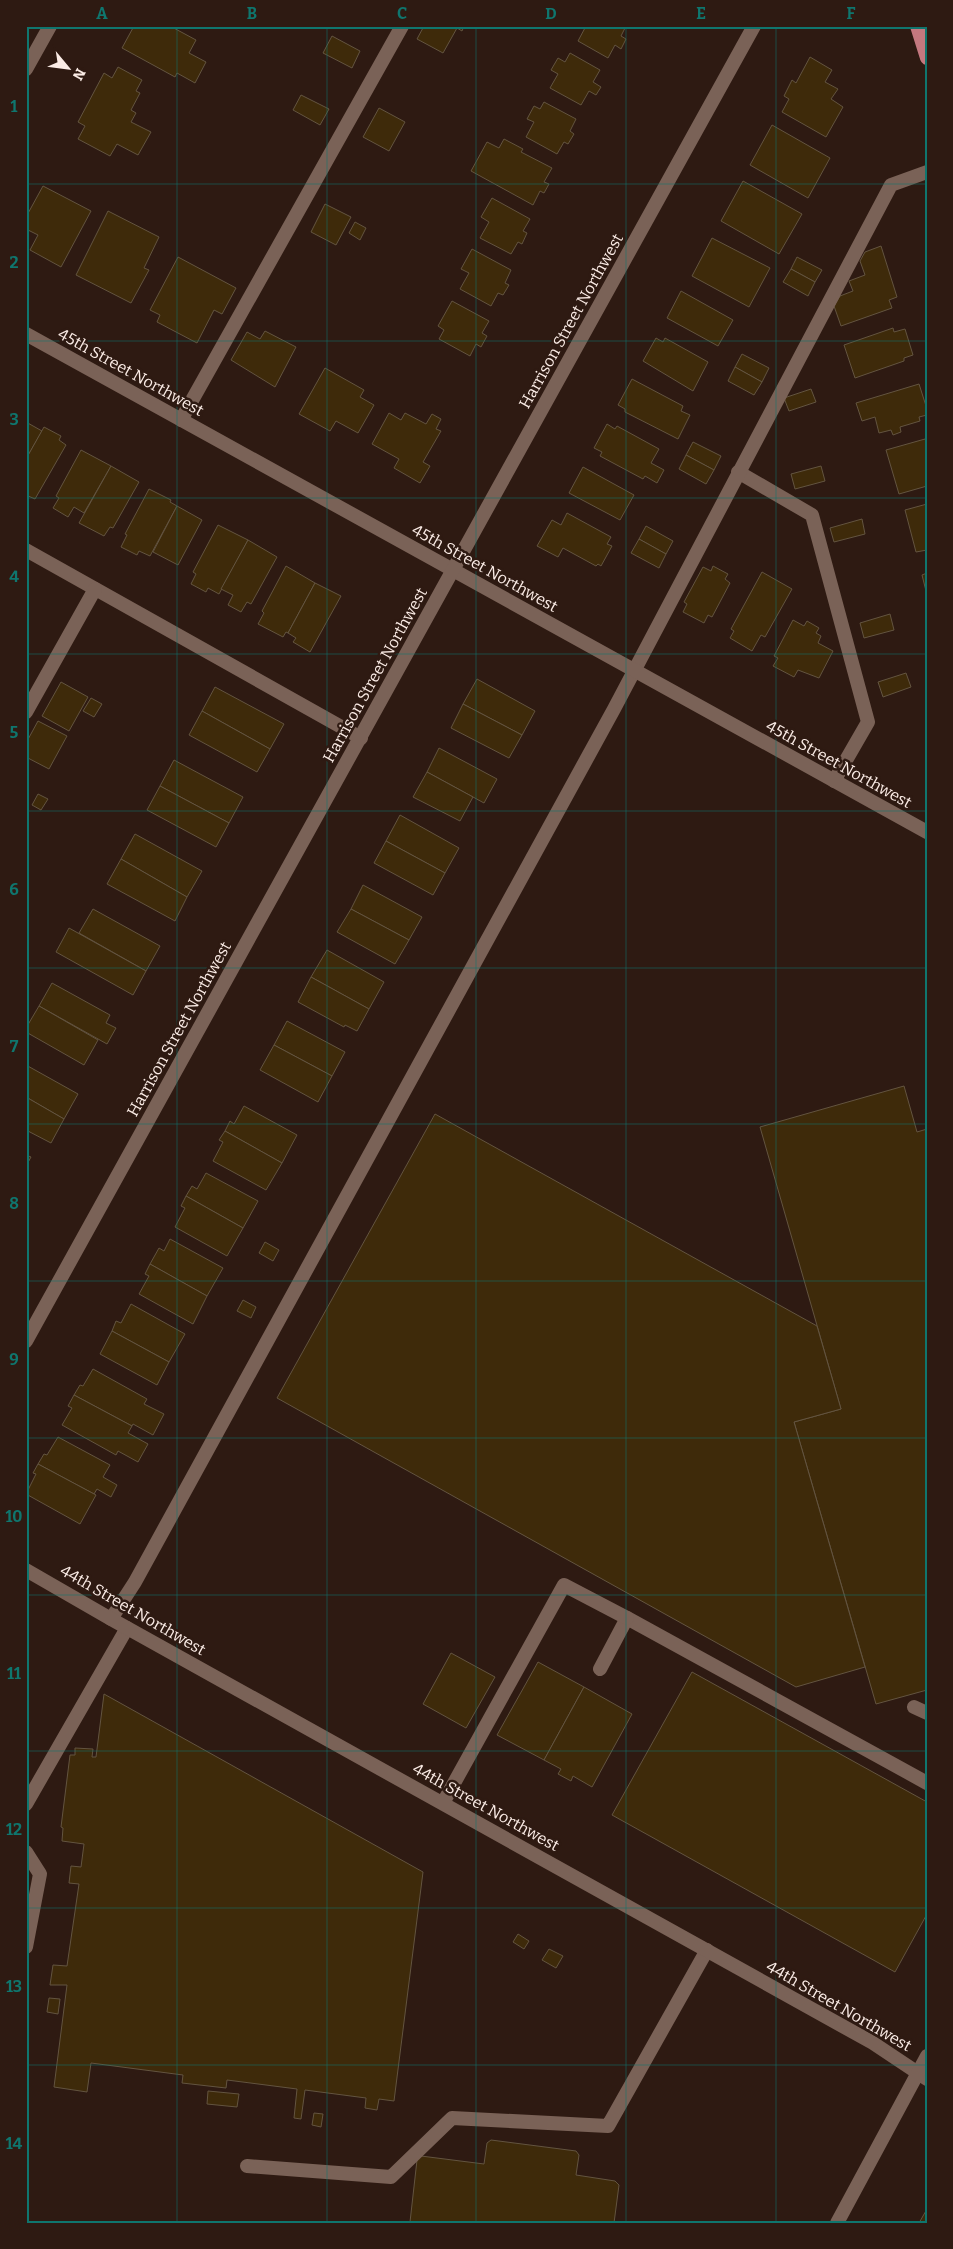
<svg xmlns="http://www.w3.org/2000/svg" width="953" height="2249" viewBox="0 0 953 2249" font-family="Bitter,serif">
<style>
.building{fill:#3e2a0a;stroke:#635440}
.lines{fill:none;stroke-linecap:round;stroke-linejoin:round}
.service{stroke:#7a6257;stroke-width:14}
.minor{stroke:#7a6257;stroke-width:14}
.primary{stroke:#c4787f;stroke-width:14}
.grid{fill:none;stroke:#0f766e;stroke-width:1;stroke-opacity:0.55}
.labels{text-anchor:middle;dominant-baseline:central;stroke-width:5;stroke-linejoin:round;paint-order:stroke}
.street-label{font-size:16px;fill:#fbece6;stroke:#2e1a12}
.neatline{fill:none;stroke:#0f766e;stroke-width:2}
.grid-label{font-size:16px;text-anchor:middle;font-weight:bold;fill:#0f766e}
</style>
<rect width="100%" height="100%" fill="#2e1a12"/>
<!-- building -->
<g class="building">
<polygon points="134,26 170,26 196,40 189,53 206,62 195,83 177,73 175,77 122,48"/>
<polygon points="424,26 464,26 462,31 457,28 443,53 417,39"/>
<polygon points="586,26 626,26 621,36 626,39 621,49 615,45 608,58 578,41"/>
<polygon points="332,36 360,51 352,68 323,53"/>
<polygon points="570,53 600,70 593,82 601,87 596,95 589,91 581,105 550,88 558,74 551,70 558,58 565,62"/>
<polygon points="810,57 832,70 825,82 838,89 831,99 843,107 826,137 782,112 789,99 784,96 792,80 796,83"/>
<polygon points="118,67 142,80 136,91 140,93 131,110 136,113 131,122 151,132 138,155 117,144 110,156 78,139 85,126 78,122 104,73 112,78"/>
<polygon points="301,95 329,109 320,125 293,110"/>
<polygon points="544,102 576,119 570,131 574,134 568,144 564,142 557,154 526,137 534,122 527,119 534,106 540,109"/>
<polygon points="379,108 405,122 389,151 363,137"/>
<polygon points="772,125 830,158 808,198 750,165"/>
<polygon points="504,139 523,149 521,152 552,168 544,182 549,184 544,193 540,191 533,205 471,171 487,142 499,148"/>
<polygon points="743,181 802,214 779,254 721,221"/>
<polygon points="43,186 91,211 61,267 30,250 38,235 26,229 26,217"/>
<polygon points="492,198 530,219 523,231 527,233 522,244 518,242 511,254 480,238 489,222 481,217"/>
<polygon points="325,204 351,217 336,245 311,232"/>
<polygon points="108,211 159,237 144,268 149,270 131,303 76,275"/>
<polygon points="355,222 366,228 360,240 349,233"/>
<polygon points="712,238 770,268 749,307 692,276"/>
<polygon points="881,246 897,297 889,300 892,308 841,326 834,306 840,296 853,291 849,281 865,275 860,261 865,252"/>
<polygon points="472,249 511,270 505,283 509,285 503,295 498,293 491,306 460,289 469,273 461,269"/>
<polygon points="178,257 236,288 222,314 214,310 197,343 157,322 160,315 150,310"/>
<polygon points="797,257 822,270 815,282 791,269"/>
<polygon points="791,269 815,282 808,296 783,282"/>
<polygon points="681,291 733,320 718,346 667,318"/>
<polygon points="452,301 489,321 482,333 487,336 481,347 476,344 470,356 439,339 444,330 438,326"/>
<polygon points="893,328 894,332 905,329 913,355 904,358 904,361 855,378 844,345"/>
<polygon points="265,331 296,347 275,387 231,360 247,332 260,339"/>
<polygon points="656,338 663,342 665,338 708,362 693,391 643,361"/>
<polygon points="742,354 769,368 762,382 735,367"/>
<polygon points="735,367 762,382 754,395 728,381"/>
<polygon points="325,368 364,390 360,397 374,405 358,433 336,421 330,431 299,414"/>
<polygon points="632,379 683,406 681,411 690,415 678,439 625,412 625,409 618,405"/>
<polygon points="919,384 927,409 927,415 919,417 920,421 900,427 901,432 893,435 891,430 879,433 875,417 862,421 856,403"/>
<polygon points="811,389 816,402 789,411 784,398"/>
<polygon points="389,413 401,420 405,413 426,424 432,414 441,419 436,429 441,431 423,462 430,466 420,483 394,468 399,459 372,444"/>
<polygon points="26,422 42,431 26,459"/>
<polygon points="607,424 615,429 617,426 659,449 651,463 664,470 657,483 645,476 643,479 600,456 602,452 594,448"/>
<polygon points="44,427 61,436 59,440 66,445 35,499 26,495 26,459"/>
<polygon points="925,439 927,445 927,486 899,494 886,450"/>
<polygon points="693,442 721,456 714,470 686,455"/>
<polygon points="81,450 111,466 84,513 74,507 68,517 53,508 59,498 56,496"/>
<polygon points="686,455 714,470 706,484 679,469"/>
<polygon points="111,466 139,482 113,528 110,527 104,536 79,523"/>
<polygon points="821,466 825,481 795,489 791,474"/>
<polygon points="583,467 634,495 620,520 569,493"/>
<polygon points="149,489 171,500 170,502 177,506 150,556 139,551 137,555 121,547 127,535 125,534"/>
<polygon points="927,504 927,550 916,552 905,510"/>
<polygon points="177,506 202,520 178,565 153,552"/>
<polygon points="567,513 611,537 607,544 612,546 601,566 598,564 596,566 563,548 558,557 537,546 552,520 561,525"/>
<polygon points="862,519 865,534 834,542 830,528"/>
<polygon points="218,525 248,540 219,594 208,588 206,592 191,584 196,574 193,572"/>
<polygon points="646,526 673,541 666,554 639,539"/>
<polygon points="639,539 666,554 659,568 631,553"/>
<polygon points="248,540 277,557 251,604 247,602 241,612 228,605 233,595 221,589"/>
<polygon points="286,566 315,583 288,633 286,632 283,637 258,624 264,613 262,611"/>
<polygon points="713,566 728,574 725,579 730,583 712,617 708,615 704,623 683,612 687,604 684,602 703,567 711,571"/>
<polygon points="762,572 792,589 765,637 761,635 752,651 730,638 734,631 731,629"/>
<polygon points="927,573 927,595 922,575"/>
<polygon points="315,583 341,596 310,652 293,642 296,638 288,633"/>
<polygon points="890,614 894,630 864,638 860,623"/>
<polygon points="793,620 804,626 807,621 819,628 816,633 821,636 818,643 833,651 819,678 798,670 794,677 773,666 778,658 774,656"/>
<polygon points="906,673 911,687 883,697 878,682"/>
<polygon points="477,679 535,711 522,735 463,704"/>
<polygon points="61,682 88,697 69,731 42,716"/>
<polygon points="215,687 284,724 270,749 202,711"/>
<polygon points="91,698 102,704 94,717 83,711"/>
<polygon points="463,704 522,735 509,758 451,728"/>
<polygon points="202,711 270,749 257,772 189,735"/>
<polygon points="38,721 67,736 49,769 26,757 26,743"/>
<polygon points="439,748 497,779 484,803 427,772"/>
<polygon points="174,760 243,797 229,823 160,786"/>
<polygon points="427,772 473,797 460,821 413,797"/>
<polygon points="160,786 229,823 216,847 147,810"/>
<polygon points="38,794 48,799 41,810 32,805"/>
<polygon points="400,815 459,848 445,873 386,841"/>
<polygon points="135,834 202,871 187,897 121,859"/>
<polygon points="386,841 445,873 433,895 374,863"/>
<polygon points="121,859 187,897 175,921 107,884"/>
<polygon points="363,885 422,917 409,940 351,909"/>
<polygon points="93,909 160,946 146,971 79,933"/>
<polygon points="351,909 409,940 395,964 337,932"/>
<polygon points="69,928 146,971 133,995 56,952"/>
<polygon points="327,950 384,982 369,1009 311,977"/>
<polygon points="311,977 369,1009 357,1031 345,1025 344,1027 298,1002"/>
<polygon points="52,983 110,1015 106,1023 116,1028 107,1044 39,1006"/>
<polygon points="39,1006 98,1040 84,1065 26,1032 26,1028"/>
<polygon points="287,1021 345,1052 332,1076 274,1045"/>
<polygon points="274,1045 332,1076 318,1102 260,1070"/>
<polygon points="26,1065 78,1094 64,1119 26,1097"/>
<polygon points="904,1086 917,1132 927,1129 927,1690 876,1704 794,1422 841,1409 760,1127"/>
<polygon points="26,1097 64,1119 51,1143 26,1130"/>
<polygon points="244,1106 297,1135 282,1163 225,1131 230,1121 234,1124"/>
<polygon points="435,1114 817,1326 841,1409 794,1422 865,1667 796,1687 277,1398"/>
<polygon points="225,1131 282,1163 266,1190 213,1161 223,1142 219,1140"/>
<polygon points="26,1155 31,1157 26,1166"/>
<polygon points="206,1173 258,1201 243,1228 186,1196 192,1186 197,1189"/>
<polygon points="186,1196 243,1228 227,1256 175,1227 185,1208 181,1206"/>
<polygon points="170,1239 223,1268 207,1296 150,1264 159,1248 164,1251"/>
<polygon points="265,1242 279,1250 273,1261 259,1253"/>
<polygon points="150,1264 207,1296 193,1324 139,1294 149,1276 145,1274"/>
<polygon points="243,1300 256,1307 251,1318 237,1311"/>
<polygon points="131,1304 185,1334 169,1362 112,1331 116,1321 121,1323"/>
<polygon points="112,1331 169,1362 157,1385 100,1354"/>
<polygon points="93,1369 147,1399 144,1404 164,1414 153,1435 133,1424 132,1426 74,1395 80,1385 83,1386"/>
<polygon points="74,1395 132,1426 128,1433 148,1444 138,1462 118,1451 116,1455 62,1425 72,1408 68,1406"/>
<polygon points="58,1437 110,1465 103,1477 117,1485 111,1497 97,1489 94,1494 38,1464 44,1454 47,1455"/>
<polygon points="38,1464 96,1495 80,1524 26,1494 36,1474 33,1473"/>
<polygon points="451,1653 495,1677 466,1728 423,1704"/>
<polygon points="538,1662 584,1687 544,1760 497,1735"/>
<polygon points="692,1672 927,1802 927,1914 895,1972 612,1815"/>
<polygon points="584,1687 632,1714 592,1787 573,1776 571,1781 558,1774 561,1769 544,1760"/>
<polygon points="104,1694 423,1872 394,2101 379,2099 377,2110 365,2108 366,2098 305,2090 301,2119 294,2118 297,2089 227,2080 226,2088 182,2083 183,2075 91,2063 87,2092 54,2087 67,1985 50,1985 53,1965 67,1966 79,1884 69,1883 71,1866 81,1867 84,1844 62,1841 63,1828 61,1827 70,1755 75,1755 75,1748 93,1749 92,1757 96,1757"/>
<polygon points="518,1934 529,1941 524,1949 513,1942"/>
<polygon points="549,1949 563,1956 556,1968 542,1960"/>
<polygon points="49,1998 60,1999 58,2014 47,2012"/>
<polygon points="208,2091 239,2094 237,2107 207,2104"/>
<polygon points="314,2113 323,2114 321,2127 312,2125"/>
<polygon points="491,2140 576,2151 579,2155 576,2175 615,2181 619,2185 614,2223 410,2222 417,2160 421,2156 484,2164 487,2143"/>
<polygon points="927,2209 927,2223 919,2223"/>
</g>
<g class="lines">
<!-- service -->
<g class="service">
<polyline points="181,420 402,26"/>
<polyline points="738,472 812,515 868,722 834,781"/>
<polyline points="26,550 361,738"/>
<polyline points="26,712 95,589"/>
<polyline points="111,1619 135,1582 614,709 891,185 927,172"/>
<polyline points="600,1669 627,1618 927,1783"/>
<polyline points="914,1707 927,1713"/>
<polyline points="443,1803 564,1585 627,1618"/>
<polyline points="26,1804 127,1628"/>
<polyline points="26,1852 40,1874 26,1947"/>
<polyline points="247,2166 391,2177 452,2118 608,2126 707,1950"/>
</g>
<!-- minor -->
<g class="minor">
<polyline points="26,69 50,26"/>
<polyline points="26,334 927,832"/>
<polyline points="26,1341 754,26"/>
<polyline points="26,1570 111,1619 873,2043 927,2079"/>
<polyline points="837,2223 927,2056"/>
</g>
<!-- primary -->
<polyline class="primary" points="917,26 927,58"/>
</g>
<!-- grid -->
<path class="grid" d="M177 26V2223M327 26V2223M476 26V2223M626 26V2223M776 26V2223M26 184H927M26 341H927M26 498H927M26 654H927M26 811H927M26 968H927M26 1124H927M26 1281H927M26 1438H927M26 1595H927M26 1751H927M26 1908H927M26 2065H927"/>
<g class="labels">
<!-- street labels -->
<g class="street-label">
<text transform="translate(571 321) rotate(-61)">Harrison Street Northwest</text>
<text transform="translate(131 372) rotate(29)">45th Street Northwest</text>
<text transform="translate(485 568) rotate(29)">45th Street Northwest</text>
<text transform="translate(375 675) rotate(-61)">Harrison Street Northwest</text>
<text transform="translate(839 764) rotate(29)">45th Street Northwest</text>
<text transform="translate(179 1029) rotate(-61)">Harrison Street Northwest</text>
<text transform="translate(133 1610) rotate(30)">44th Street Northwest</text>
<text transform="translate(486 1807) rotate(29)">44th Street Northwest</text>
<text transform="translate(839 2006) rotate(30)">44th Street Northwest</text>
</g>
</g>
<!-- border -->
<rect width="953" height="2249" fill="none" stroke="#2e1a12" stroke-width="55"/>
<!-- north arrow -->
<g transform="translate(68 68) rotate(119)" stroke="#2e1a12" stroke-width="4" paint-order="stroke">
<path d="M0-4L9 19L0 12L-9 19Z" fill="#fbece6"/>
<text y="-8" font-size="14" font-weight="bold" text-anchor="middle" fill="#fbece6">N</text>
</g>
<rect x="28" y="28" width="898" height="2194" class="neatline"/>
<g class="grid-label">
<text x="102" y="19">A</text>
<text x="252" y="19">B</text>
<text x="402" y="19">C</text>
<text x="551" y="19">D</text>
<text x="701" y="19">E</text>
<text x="851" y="19">F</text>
<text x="14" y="112">1</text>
<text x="14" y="268">2</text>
<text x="14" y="425">3</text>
<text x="14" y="582">4</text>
<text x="14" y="738">5</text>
<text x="14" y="895">6</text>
<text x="14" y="1052">7</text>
<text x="14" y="1209">8</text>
<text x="14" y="1365">9</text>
<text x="14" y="1522">10</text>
<text x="14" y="1679">11</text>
<text x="14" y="1835">12</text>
<text x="14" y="1992">13</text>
<text x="14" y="2149">14</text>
</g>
</svg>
